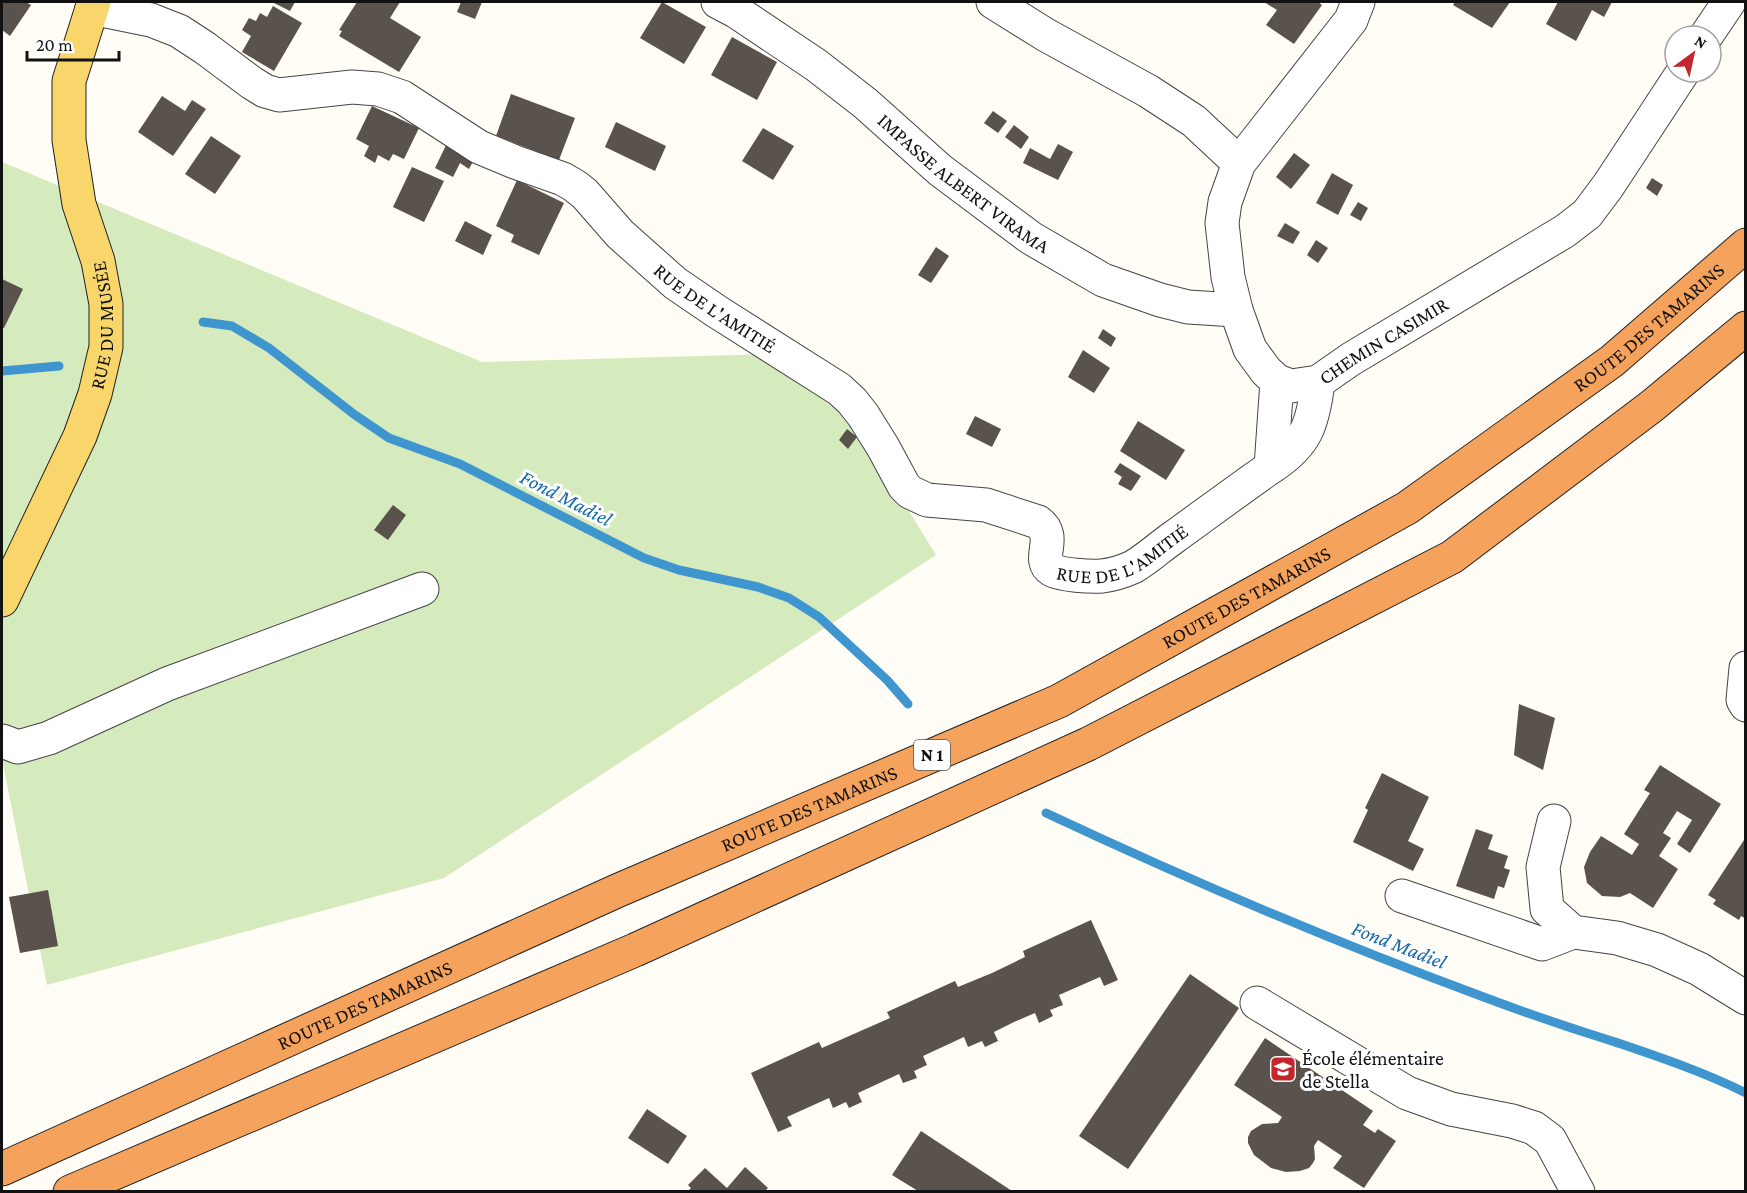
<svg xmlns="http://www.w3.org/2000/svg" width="1747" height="1193" viewBox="0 0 1747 1193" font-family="'Crimson Pro',serif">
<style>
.green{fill:#d5ebbd}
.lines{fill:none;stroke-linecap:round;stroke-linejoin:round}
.stream{stroke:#3f96cf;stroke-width:9}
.building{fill:#5a524d}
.minor-casing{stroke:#444;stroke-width:35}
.major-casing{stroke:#222;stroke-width:35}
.highway-casing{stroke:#222;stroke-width:35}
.minor{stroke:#fff;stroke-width:33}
.major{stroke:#f9d66b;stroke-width:33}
.highway{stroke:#f5a25d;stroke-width:33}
.labels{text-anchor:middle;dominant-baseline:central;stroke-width:6;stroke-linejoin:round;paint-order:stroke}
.shield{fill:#fff;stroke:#585858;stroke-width:1.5}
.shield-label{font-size:18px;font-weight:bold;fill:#111}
.street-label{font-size:20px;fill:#111;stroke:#fff}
.poi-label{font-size:20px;fill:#111;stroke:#fff;text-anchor:start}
.water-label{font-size:21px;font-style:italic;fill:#1768a6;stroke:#fff}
</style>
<rect width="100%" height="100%" fill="#fffdf5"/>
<!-- green -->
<polygon class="green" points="2,162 482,362 811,353 936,555 444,878 47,985 2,759"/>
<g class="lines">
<!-- stream -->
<g class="stream">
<polyline points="203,322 232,326 269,348 355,415 389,438 460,464 644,558 679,570 758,587 789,598 819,617 887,680 908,704"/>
<polyline points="2,371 59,366"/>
<path d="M1046 813C1189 880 1334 942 1481 996 1526 1013 1570 1028 1615 1042 1659 1057 1704 1072 1746 1093"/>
</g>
</g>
<!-- building -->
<g class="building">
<polygon points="2,2 26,2 31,5 10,36 2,30"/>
<polygon points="272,2 295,2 290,11"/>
<polygon points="357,2 400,2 390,18 421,37 399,72 339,36 342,31 339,30"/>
<polygon points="461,2 482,2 475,19 457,12"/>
<polygon points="662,2 706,27 684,64 640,38"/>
<polygon points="1264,2 1318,2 1322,5 1294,44 1266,25 1277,10"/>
<polygon points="1455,2 1510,2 1492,28 1453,5"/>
<polygon points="1558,2 1612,2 1604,17 1592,10 1576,41 1546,24"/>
<polygon points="273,6 302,23 274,71 242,52 251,36 242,30 249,18 256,21 260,13 267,17"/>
<polygon points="732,37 777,62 757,100 711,75"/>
<polygon points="511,94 575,118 559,160 496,136"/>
<polygon points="162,96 185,111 192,100 206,109 173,156 138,132"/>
<polygon points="372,106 419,128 404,159 393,154 389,161 378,155 375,163 364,156 369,146 356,139"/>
<polygon points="993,111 1007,121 998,133 984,123"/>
<polygon points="616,122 666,146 655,171 605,147"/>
<polygon points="1014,125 1029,137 1021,149 1005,137"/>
<polygon points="763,128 794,146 773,180 742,161"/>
<polygon points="211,136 241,156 215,194 185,174"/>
<polygon points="449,139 478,152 469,169 460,163 453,177 435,168"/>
<polygon points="1058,144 1073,152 1058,180 1023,163 1030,148 1050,159"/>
<polygon points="1294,153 1310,165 1291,189 1276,177"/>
<polygon points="412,167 444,181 424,222 393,207"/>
<polygon points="1332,173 1353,185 1338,215 1316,203"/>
<polygon points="1652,178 1663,185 1657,196 1646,188"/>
<polygon points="517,180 564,203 539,255 511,242 514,235 496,226"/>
<polygon points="1358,202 1368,208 1361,221 1350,215"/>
<polygon points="465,221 492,235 483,255 455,241"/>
<polygon points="1285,223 1300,232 1293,244 1277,236"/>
<polygon points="1316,240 1328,248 1318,263 1307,255"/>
<polygon points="936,247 949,256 931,283 918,275"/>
<polygon points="2,279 23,289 4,328 2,327"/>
<polygon points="1103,329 1116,338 1111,347 1098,338"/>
<polygon points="1083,350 1110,368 1094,393 1068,377"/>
<polygon points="975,416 1001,429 992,447 966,434"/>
<polygon points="1138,421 1185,450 1166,480 1120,451"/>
<polygon points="847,429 857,437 848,449 839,440"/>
<polygon points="1120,463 1141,476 1131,491 1118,484 1122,477 1114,472"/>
<polygon points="393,505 406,515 388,540 374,530"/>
<polygon points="1519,704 1555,718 1543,770 1514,755"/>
<polygon points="1660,765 1721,804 1690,853 1677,844 1692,820 1677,811 1663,833 1671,838 1659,856 1678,869 1653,908 1630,893 1620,897 1602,896 1587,883 1584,867 1590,852 1601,836 1632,855 1639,844 1624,834 1650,793 1644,790"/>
<polygon points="1382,773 1429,797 1408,841 1424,849 1413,871 1353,842 1368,810 1365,808"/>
<polygon points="1476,829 1493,835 1488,849 1508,856 1504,868 1510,870 1504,888 1498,886 1494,899 1456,886"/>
<polygon points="1744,840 1746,842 1746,919 1741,916 1739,920 1713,904 1716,900 1708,895"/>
<polygon points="48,890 58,946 20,953 9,897"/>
<polygon points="1091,920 1118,980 1104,986 1100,977 1059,995 1063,1005 1050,1010 1053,1016 1039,1023 1035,1013 1014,1022 994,1032 998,1041 985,1047 982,1041 968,1047 964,1037 923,1056 927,1065 914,1071 917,1078 903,1083 899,1074 858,1093 862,1102 849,1108 846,1102 833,1108 829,1098 787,1117 792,1126 778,1132 751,1073 819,1042 822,1048 890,1018 887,1012 955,981 958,987 992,973 1025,957 1023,951"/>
<polygon points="1190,974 1239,1008 1128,1169 1079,1136"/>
<polygon points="1265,1038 1373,1111 1363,1125 1375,1133 1378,1129 1396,1141 1364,1188 1333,1168 1342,1156 1318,1140 1314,1146 1315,1159 1313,1163 1309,1168 1300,1171 1286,1172 1271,1168 1254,1155 1248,1143 1248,1137 1251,1131 1262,1124 1278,1123 1282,1117 1234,1085"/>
<polygon points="647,1109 687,1136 668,1164 628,1138"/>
<polygon points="921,1131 1012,1191 918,1191 892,1175"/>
<polygon points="745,1167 768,1188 765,1191 688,1191 691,1188 688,1185 705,1168 727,1188"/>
</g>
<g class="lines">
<defs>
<g id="minor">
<path id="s1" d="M718 2 737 12 816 65 865 103 940 170 1031 238 1103 280 1160 300 1188 307 1236 310"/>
<polyline points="993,2 1046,35 1148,91 1194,121 1239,163"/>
<path id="s2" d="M1358 2 1351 20 1239 163 1225 202 1222 223 1228 277 1236 310 1250 349 1266 371 1277 381 1291 386 1318 382 1351 359 1565 231 1587 214 1608 186 1683 72"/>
<path id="s3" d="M92 8 151 20 179 31 205 48 252 83 265 91 279 95 352 87 378 89 402 97 479 147 515 162 563 179 575 186 585 194 620 234 675 283 716 311 839 389 852 401 863 415 883 447 904 486 910 492 927 500 986 505 1038 522C1059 537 1035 560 1052 570 1061 575 1091 577 1102 576 1111 575 1124 571 1133 567 1147 559 1161 546 1174 537 1206 514 1238 490 1271 467L1277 381"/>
<polyline points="1706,36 1729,2"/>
<path d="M1271 467C1307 444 1313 423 1318 382"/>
<polyline points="1746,668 1743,700 1746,705"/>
<polyline points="2,741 18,747 49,738 167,684 422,589"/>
<polyline points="1554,821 1543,867 1547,909 1573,932 1617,938 1657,950 1699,969 1746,998"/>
<polyline points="1402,896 1542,944 1573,932"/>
<polyline points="1257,1003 1407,1093 1451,1109 1512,1121 1534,1128 1550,1140 1578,1192"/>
</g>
<g id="major">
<path id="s4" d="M2 600 80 436 95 394 106 347V304L98 261 79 204 69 140V81L94 2"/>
</g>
<g id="highway">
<path id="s5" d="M2 1169 619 890 1059 701 1407 508 1612 361 1746 245"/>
<polyline points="70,1192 635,950 1088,744 1452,557 1652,406 1746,328"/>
</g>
</defs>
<!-- minor casing -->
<use href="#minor" class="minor-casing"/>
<!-- major casing -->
<use href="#major" class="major-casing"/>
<!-- highway casing -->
<use href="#highway" class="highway-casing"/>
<!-- minor -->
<use href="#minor" class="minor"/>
<!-- major -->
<use href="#major" class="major"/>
<!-- highway -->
<use href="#highway" class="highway"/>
</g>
<!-- icons -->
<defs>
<symbol id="school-square" viewBox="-11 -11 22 22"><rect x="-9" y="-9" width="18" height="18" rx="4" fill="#c4262e" stroke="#fff"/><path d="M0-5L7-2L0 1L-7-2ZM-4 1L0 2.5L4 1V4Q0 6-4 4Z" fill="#fff"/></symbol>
</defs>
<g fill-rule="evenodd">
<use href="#school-square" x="1268" y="1054" width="30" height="30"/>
</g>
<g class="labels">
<!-- shield labels -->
<rect class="shield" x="914" y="740" width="36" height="30" rx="4.5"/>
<g class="shield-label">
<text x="932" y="755">N 1</text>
</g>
<!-- street labels -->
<g class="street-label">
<text stroke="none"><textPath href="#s1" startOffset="306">IMPASSE ALBERT VIRAMA</textPath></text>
<text stroke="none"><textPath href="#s3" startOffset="717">RUE DE L'AMITIÉ</textPath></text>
<text stroke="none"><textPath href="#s4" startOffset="296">RUE DU MUSÉE</textPath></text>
<text stroke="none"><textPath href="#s5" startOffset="1856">ROUTE DES TAMARINS</textPath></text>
<text stroke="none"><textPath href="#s2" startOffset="555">CHEMIN CASIMIR</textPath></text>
<text stroke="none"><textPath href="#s3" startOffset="1254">RUE DE L'AMITIÉ</textPath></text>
<text stroke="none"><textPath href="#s5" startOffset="1370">ROUTE DES TAMARINS</textPath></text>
<text stroke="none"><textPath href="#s5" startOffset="884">ROUTE DES TAMARINS</textPath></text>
<text stroke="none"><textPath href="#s5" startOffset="398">ROUTE DES TAMARINS</textPath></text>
</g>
<!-- poi labels -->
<g class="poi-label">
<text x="1302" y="1058">École élémentaire<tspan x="1302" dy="23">de Stella</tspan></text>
</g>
<!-- water labels -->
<g class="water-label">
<text transform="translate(566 498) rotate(27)">Fond Madiel</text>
<text transform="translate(1399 945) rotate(21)">Fond Madiel</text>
</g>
</g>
<!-- border -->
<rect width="1747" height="1193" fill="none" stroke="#111111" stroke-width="6"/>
<!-- north arrow -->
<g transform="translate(1693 54) rotate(33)"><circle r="28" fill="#ffffff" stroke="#a0a0a0" stroke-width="1.5"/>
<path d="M0-4.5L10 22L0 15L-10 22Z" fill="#c4262e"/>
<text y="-9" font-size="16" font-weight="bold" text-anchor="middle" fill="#111111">N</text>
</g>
<!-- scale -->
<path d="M27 51v9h92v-9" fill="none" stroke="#111111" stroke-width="3"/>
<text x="36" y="51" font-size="18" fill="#111111" stroke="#ffffff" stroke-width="4.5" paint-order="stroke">20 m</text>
</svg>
